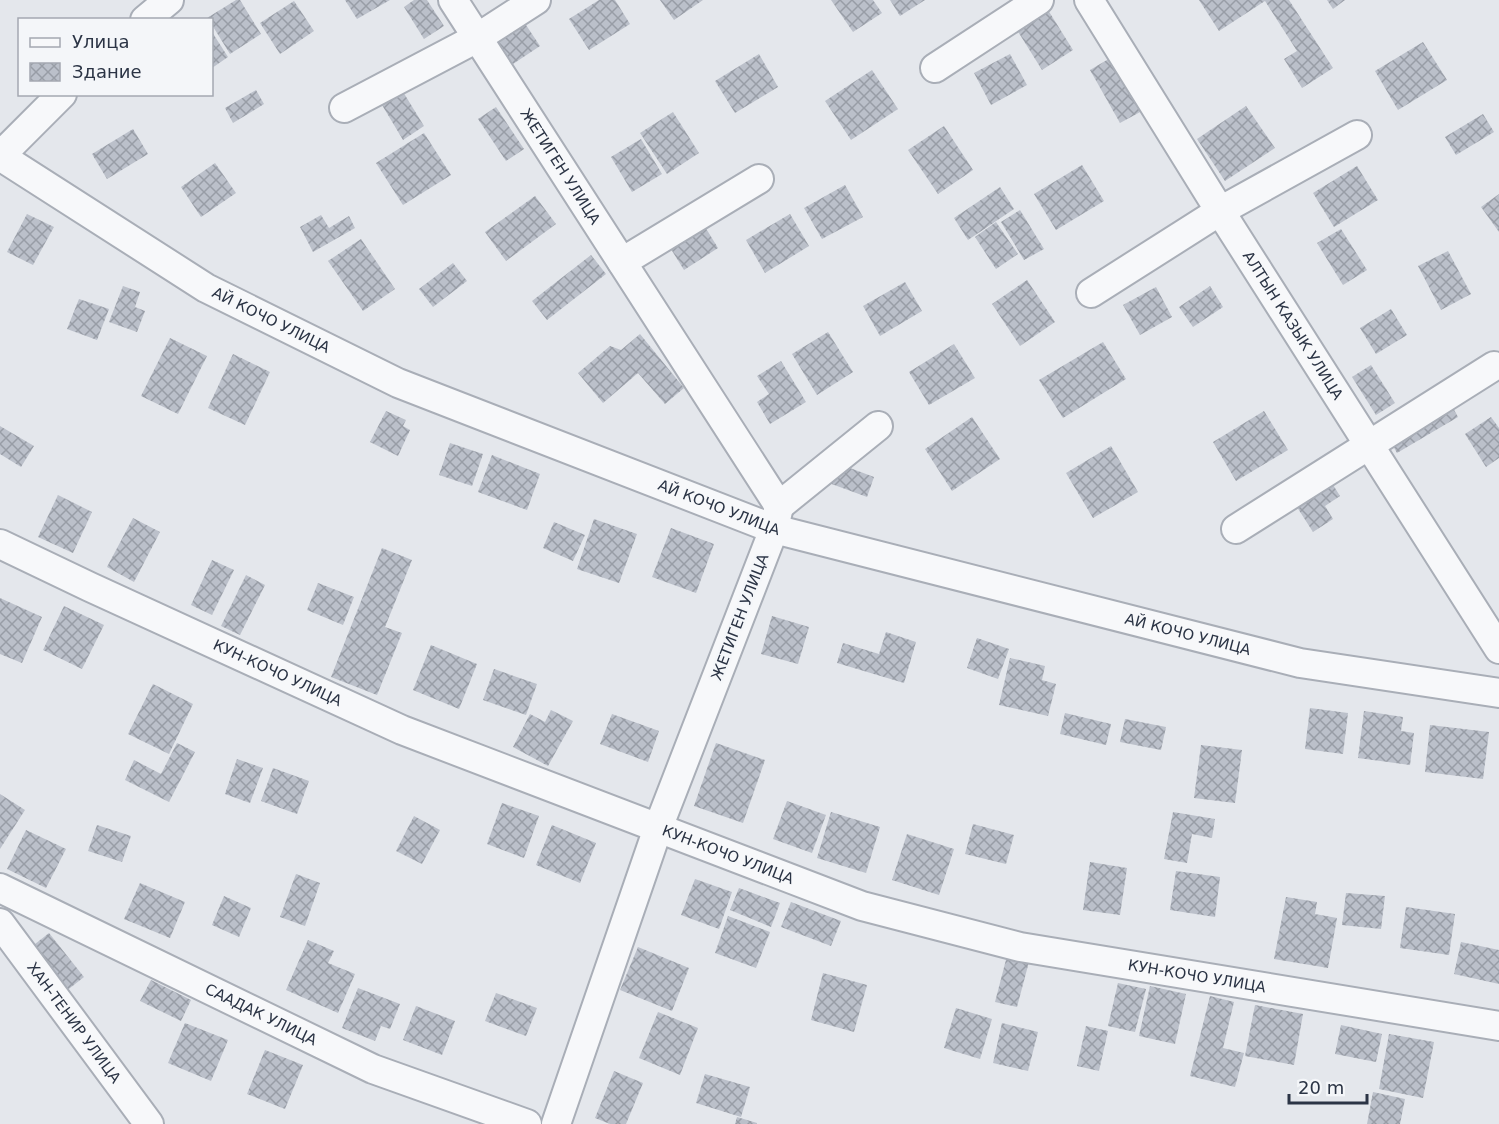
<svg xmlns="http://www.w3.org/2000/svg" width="1499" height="1124" viewBox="0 0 1499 1124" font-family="'DejaVu Sans',sans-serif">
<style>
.building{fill:url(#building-cross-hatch)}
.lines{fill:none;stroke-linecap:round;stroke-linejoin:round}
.minor-casing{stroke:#a9aeb7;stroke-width:32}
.minor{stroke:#f7f8fa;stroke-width:28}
.labels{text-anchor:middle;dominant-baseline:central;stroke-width:5;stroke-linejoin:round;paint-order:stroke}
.street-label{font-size:15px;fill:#2b3445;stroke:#f4f6f9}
</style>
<defs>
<pattern id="building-cross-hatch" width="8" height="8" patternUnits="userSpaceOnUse" patternTransform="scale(1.5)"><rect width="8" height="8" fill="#bbc0ca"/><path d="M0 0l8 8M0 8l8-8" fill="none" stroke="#989da6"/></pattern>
</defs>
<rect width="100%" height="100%" fill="#e4e7ec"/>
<!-- building -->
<g class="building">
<polygon points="236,0 240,0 261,34 230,54 212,25 212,20 207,18"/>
<polygon points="345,0 390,0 357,19"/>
<polygon points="414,0 427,0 444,26 424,39 404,7"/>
<polygon points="599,0 615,0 630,24 589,50 569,19"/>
<polygon points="660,0 703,0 674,20"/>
<polygon points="831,0 873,0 882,13 853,32"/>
<polygon points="890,0 925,0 900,16"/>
<polygon points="1199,0 1289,0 1333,68 1302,88 1284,59 1297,51 1265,1 1219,31"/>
<polygon points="1327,0 1345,0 1333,9"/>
<polygon points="294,1 314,31 280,54 260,23"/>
<polygon points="1048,10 1073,50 1042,70 1017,30"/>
<polygon points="520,16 540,46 513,64 493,35"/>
<polygon points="212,32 228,57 212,68"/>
<polygon points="1423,42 1447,80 1398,110 1375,71"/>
<polygon points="759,54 778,87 735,113 715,81"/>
<polygon points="1010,54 1027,85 991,105 974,73"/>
<polygon points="1112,57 1142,111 1120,123 1090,70"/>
<polygon points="872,70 898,109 851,140 825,101"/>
<polygon points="397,82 424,126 403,140 376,95"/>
<polygon points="256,90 264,104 233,123 225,108"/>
<polygon points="1246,106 1275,148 1225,181 1197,139"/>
<polygon points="496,107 524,149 506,161 478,119"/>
<polygon points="673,112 699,153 667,174 640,133"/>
<polygon points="1483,114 1494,132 1456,155 1445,137"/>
<polygon points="944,126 973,170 938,194 908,150"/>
<polygon points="133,129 148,154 107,179 92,154"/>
<polygon points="424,133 451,175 403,205 376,163"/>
<polygon points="641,139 662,174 632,192 611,157"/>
<polygon points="215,163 236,193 201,217 181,187"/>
<polygon points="1082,165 1104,201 1056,230 1034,194"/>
<polygon points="1357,166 1378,200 1334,227 1313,193"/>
<polygon points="845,185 863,217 822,239 804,208"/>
<polygon points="1000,187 1014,209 968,240 954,218"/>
<polygon points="1499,194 1499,232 1481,207"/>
<polygon points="535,196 556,224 506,261 485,232"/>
<polygon points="1020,210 1044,249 1024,260 1001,222"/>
<polygon points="27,214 54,227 33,265 7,252"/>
<polygon points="790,214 809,246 765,273 746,240"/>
<polygon points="321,215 329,228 349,216 355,228 313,252 300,227"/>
<polygon points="699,217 718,248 684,270 664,238"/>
<polygon points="996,222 1018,254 996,269 975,237"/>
<polygon points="1341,229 1367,270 1343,285 1317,243"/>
<polygon points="361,239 395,289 363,311 328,261"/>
<polygon points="1448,251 1471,294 1441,310 1418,266"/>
<polygon points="591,255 606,274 547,320 532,301"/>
<polygon points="453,263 467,281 433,307 419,289"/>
<polygon points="1027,280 1055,322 1020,346 992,304"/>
<polygon points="905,282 922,311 880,336 863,306"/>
<polygon points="123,286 140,292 135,307 145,311 137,332 109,322"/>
<polygon points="1210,286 1223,307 1193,327 1179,307"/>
<polygon points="1156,287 1172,317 1140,335 1123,305"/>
<polygon points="79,299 109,309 97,340 67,329"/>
<polygon points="1391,309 1407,335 1376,354 1360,328"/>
<polygon points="828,332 853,372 817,395 792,354"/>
<polygon points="640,334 684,388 665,404 638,373 603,403 578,373 610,346 621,350"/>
<polygon points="170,338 207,356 178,414 141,396"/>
<polygon points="1103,342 1126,379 1063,418 1039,380"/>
<polygon points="954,344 975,378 929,405 909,372"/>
<polygon points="233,354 270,372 245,425 208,408"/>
<polygon points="781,361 806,402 770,424 757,402 769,394 757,376"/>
<polygon points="1371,365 1395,403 1376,415 1352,377"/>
<polygon points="1447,397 1458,417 1397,453 1385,432"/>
<polygon points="386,411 406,420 403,426 410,430 398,456 370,442"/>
<polygon points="1264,411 1288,450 1236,481 1213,442"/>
<polygon points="972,417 1000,459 952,491 925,449"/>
<polygon points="1491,417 1499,428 1499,458 1486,467 1465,434"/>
<polygon points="0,426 34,446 21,467 0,454"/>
<polygon points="450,443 483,454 472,486 439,475"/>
<polygon points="1111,446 1138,492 1093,518 1066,473"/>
<polygon points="492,455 540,474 527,510 478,492"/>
<polygon points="826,459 874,477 867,497 818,479"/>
<polygon points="1330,480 1340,496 1325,506 1333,519 1313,532 1295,504"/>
<polygon points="58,495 92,512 73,553 38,537"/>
<polygon points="133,518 160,532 134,582 107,567"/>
<polygon points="594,519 637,534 619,583 577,569"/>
<polygon points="554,522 585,535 573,561 543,548"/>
<polygon points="671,528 714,544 696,593 652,577"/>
<polygon points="382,548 412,560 385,627 402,633 377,695 331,677"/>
<polygon points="212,560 234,570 212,615 191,605"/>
<polygon points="246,575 265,585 240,635 221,626"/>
<polygon points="318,583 354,597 343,625 307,610"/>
<polygon points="0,598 42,617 22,663 0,654"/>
<polygon points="64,606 104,625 82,669 43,650"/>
<polygon points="772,616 809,627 798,664 761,654"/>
<polygon points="886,632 916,642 904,683 837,663 843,643 879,654"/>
<polygon points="977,638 1009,649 998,679 967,668"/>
<polygon points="431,645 477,664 459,709 413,690"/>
<polygon points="1010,658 1045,666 1042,680 1056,684 1048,716 999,705"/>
<polygon points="494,669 537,684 526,715 483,700"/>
<polygon points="153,684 193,704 169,754 128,734"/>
<polygon points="1310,708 1348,713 1343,754 1305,749"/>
<polygon points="551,710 573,721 548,766 513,747 530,714 545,722"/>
<polygon points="1364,711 1403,717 1401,731 1414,733 1410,765 1358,758"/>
<polygon points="1065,713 1111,724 1106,745 1060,734"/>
<polygon points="612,714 659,731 648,762 600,744"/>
<polygon points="1125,719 1166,727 1161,750 1120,742"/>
<polygon points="1430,725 1489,732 1483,779 1425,772"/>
<polygon points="177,743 195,752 169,802 125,780 134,760 161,774"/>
<polygon points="716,743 765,760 743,823 694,806"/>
<polygon points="1201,745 1242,750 1235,803 1194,798"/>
<polygon points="237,759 263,768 250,803 225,794"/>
<polygon points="273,768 309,781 297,814 261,801"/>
<polygon points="0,794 25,810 0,849"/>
<polygon points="787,801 826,815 812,853 773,839"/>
<polygon points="502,803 539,816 524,858 487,844"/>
<polygon points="831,812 880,827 866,873 817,858"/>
<polygon points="1173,812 1215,819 1212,838 1192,834 1187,863 1164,859"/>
<polygon points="414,816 440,830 422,864 396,851"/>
<polygon points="973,824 1014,835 1006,864 965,854"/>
<polygon points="97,825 131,836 122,862 88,851"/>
<polygon points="552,825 596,843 580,883 536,865"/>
<polygon points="26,830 66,849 46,888 7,869"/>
<polygon points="907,834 954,849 939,895 892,880"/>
<polygon points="1090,862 1127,868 1120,915 1083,910"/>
<polygon points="1176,871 1220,877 1215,917 1170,910"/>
<polygon points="296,874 320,883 305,926 280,917"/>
<polygon points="695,879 732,892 719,929 681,915"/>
<polygon points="140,883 185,902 170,938 124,919"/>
<polygon points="739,888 780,903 771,927 730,910"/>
<polygon points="1346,893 1385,896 1381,929 1342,925"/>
<polygon points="224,896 251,908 239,937 212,925"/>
<polygon points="1286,897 1317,902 1315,914 1337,918 1328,968 1274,959"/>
<polygon points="791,902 841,921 831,946 781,927"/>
<polygon points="1406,907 1455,914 1449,955 1400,948"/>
<polygon points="728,916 770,932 756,968 715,953"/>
<polygon points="49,933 84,977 65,992 30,948"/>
<polygon points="308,940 334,951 328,963 355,974 338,1013 286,990"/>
<polygon points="1461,942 1499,950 1499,984 1454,974"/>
<polygon points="638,947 689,968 672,1011 620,990"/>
<polygon points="1008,952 1030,958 1017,1007 995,1002"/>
<polygon points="823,973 867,985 854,1032 811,1020"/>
<polygon points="151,980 191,1000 181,1021 140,1001"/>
<polygon points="1118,983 1146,989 1135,1032 1108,1026"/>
<polygon points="1150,986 1186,994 1175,1044 1139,1036"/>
<polygon points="358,988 400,1004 390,1029 381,1026 375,1041 342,1028"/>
<polygon points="496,993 537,1008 526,1036 485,1021"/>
<polygon points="1210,996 1234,1002 1223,1048 1244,1053 1235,1087 1190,1076"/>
<polygon points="1255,1005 1303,1014 1294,1065 1245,1056"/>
<polygon points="416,1006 455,1021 442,1055 403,1040"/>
<polygon points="956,1008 992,1019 980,1059 944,1048"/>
<polygon points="658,1012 698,1028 680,1075 639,1058"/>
<polygon points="185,1023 228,1040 211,1081 168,1063"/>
<polygon points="1002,1023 1038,1032 1028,1071 993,1063"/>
<polygon points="1341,1025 1382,1034 1376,1062 1335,1054"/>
<polygon points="1086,1026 1108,1031 1099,1071 1077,1066"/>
<polygon points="1389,1034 1434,1042 1423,1098 1379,1089"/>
<polygon points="265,1050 303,1065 285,1109 247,1094"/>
<polygon points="614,1071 643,1083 626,1124 610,1124 595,1118"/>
<polygon points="705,1074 750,1087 741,1117 696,1103"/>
<polygon points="1373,1092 1405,1099 1400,1124 1367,1124"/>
<polygon points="737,1117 757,1123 757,1124 735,1124"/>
</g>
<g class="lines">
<defs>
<g id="minor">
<path id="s1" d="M453 0 779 506 774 529 658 828 556 1124"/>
<path id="s2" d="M1089 0 1220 211 1499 649"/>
<polyline points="145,20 169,0"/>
<polyline points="935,68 1039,0"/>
<path id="s3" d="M62 94 0 156 206 288 398 383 774 529 1300 663 1499 693"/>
<polyline points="344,108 477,38 536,0"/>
<polyline points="622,262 759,179"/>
<polyline points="1091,293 1220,211 1357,135"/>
<polyline points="779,506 878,426"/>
<polyline points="1236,529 1494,366"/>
<path id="s4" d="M0 544 90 587 402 730 862 906 1020 947 1499 1026"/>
<path id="s5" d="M0 888 373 1069 527 1124"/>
<path id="s6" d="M0 923 149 1124"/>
</g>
</defs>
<!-- minor casing -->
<use href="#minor" class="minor-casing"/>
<!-- minor -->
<use href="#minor" class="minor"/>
</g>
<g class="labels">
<!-- street labels -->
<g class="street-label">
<text stroke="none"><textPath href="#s1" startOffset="198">ЖЕТИГЕН УЛИЦА</textPath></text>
<text stroke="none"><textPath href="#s3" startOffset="405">АЙ КОЧО УЛИЦА</textPath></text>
<text stroke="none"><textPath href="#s2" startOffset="384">АЛТЫН КАЗЫК УЛИЦА</textPath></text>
<text stroke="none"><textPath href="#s3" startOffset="891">АЙ КОЧО УЛИЦА</textPath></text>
<text transform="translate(740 617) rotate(-69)">ЖЕТИГЕН УЛИЦА</text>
<text stroke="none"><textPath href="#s3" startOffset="1377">АЙ КОЧО УЛИЦА</textPath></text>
<text stroke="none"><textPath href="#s4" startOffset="306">КУН-КОЧО УЛИЦА</textPath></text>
<text stroke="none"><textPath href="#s4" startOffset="792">КУН-КОЧО УЛИЦА</textPath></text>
<text stroke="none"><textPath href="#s4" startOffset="1278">КУН-КОЧО УЛИЦА</textPath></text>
<text stroke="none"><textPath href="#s5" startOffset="290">СААДАК УЛИЦА</textPath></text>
<text stroke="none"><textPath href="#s6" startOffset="124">ХАН-ТЕНИР УЛИЦА</textPath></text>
</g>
</g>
<!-- legend -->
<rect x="18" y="18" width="195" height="78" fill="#f4f6f9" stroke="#a4a8b1" stroke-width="1.5"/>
<rect x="30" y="38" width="30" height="9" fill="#f7f8fa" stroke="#a4a8b1" stroke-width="1.5"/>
<text x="72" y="48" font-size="18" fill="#2b3445">Улица</text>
<rect x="30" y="63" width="30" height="18" fill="url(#building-cross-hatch)" stroke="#a4a8b1" stroke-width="1.5"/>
<text x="72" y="78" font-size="18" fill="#2b3445">Здание</text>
<!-- scale -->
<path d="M1289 1094v9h78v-9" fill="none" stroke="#2b3445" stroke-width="3"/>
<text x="1298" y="1094" font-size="18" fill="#2b3445" stroke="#f4f6f9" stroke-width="4.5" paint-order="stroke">20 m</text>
</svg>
